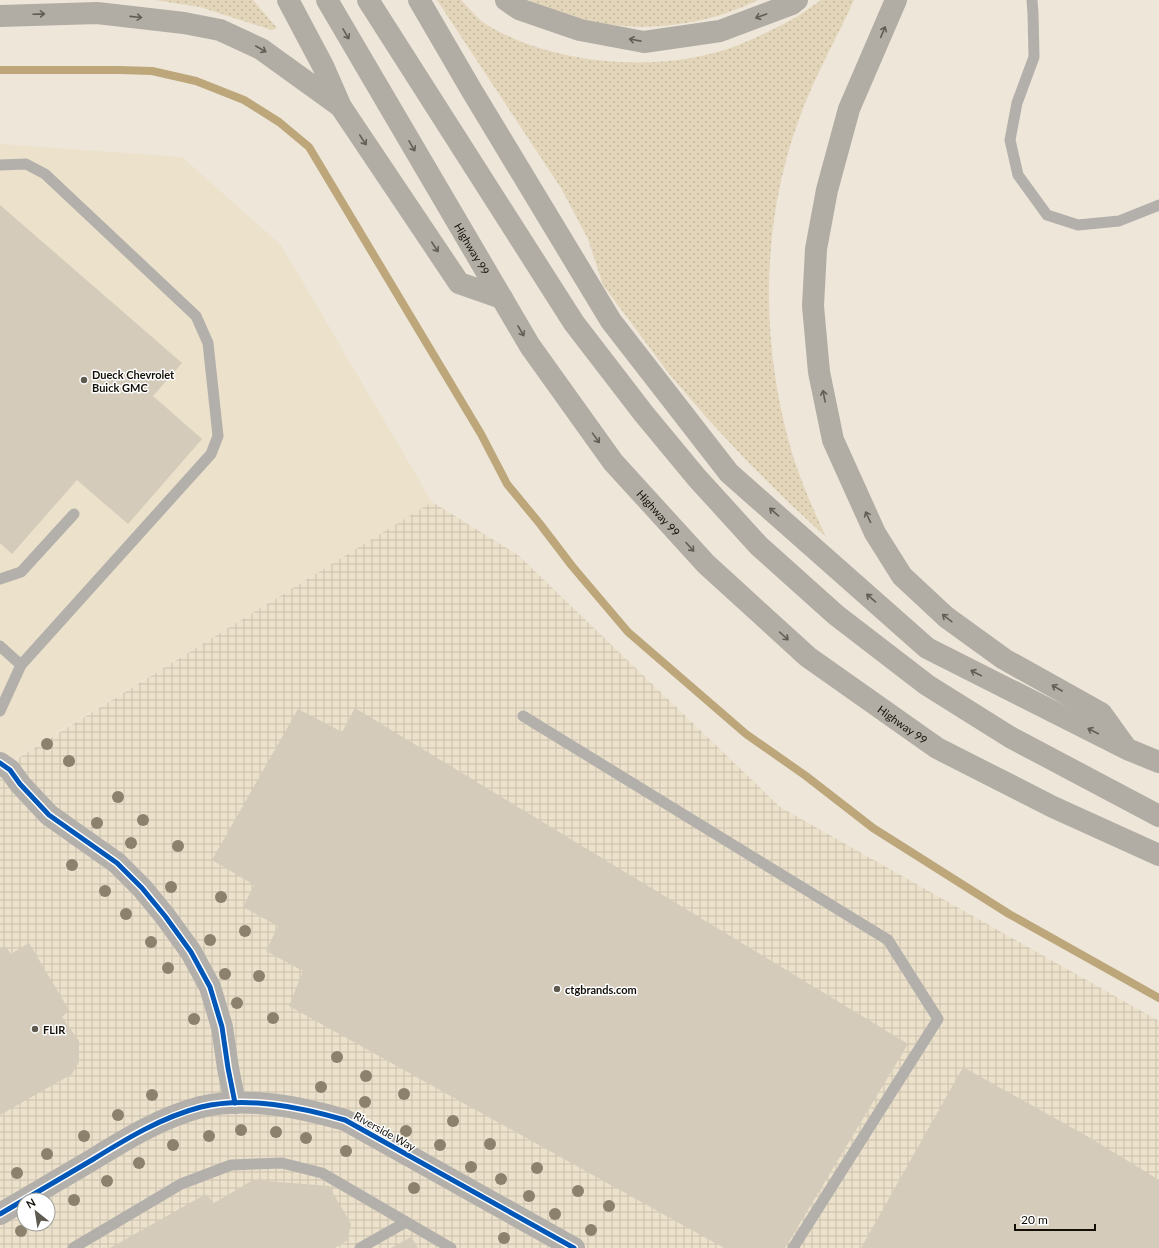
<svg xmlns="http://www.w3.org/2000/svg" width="1159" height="1248" viewBox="0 0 1159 1248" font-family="Lato,sans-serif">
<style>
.built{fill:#ece1ca}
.industrial{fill:url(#industrial-grid);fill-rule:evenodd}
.grass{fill:url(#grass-dots)}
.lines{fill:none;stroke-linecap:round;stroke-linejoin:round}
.stream{stroke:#bca67a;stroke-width:8}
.building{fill:#d4cbba}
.service{stroke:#b3b0ac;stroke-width:11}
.minor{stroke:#b3b0ac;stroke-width:22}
.motorway{stroke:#b1ada5;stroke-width:22}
.cycleway-casing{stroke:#fff;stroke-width:8}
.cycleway{stroke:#0057b8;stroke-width:5}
.tree{fill:#8c816d}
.oneway{stroke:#625e56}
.poi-dot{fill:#5f5a50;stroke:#fff;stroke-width:1.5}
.labels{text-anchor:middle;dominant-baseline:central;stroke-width:3;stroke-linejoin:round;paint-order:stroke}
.street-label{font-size:11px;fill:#130f07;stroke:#fff}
.poi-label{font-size:11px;font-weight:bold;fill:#130f07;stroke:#fff;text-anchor:start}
</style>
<defs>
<pattern id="industrial-grid" width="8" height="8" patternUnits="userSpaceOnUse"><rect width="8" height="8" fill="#ece1ca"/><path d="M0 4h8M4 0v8" fill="none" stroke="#cac0ac"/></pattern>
<pattern id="grass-dots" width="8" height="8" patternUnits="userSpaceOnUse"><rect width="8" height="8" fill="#e3d5ba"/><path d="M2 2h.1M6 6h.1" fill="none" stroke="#c2b69e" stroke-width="1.8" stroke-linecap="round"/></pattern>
</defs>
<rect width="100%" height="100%" fill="#ede6d9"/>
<!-- built -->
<polygon class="built" points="0,144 182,157 281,245 432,502 11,761 0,758"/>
<!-- industrial -->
<path class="industrial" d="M432 502 518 555 780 807 1159 1021V1248H0V759L10 763ZM24 1200H48V1224H24Z"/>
<!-- grass -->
<g class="grass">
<polygon points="155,0 253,0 277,28 272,30 200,7"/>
<path d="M437 0H461C469 8 477 19 487 25 555 66 662 74 736 46 755 38 773 30 791 20 799 16 806 10 814 5 816 4 819 1 821 0 827 0 847 0 854 0 838 36 818 70 804 106 760 216 759 340 792 453 801 482 813 509 826 537L785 499 745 459 707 418 670 375 603 285 588 239 561 188Z"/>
<path d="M528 0H758C688 35 598 36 528 0Z"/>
</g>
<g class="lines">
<!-- stream -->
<polyline class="stream" points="0,70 119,70 152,71 196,81 244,100 279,122 309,147 481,434 507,484 540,524 572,566 628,632 746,734 806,776 873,828 1009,914 1159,998"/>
</g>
<!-- building -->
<g class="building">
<polygon points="0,205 182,363 153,396 202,439 128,524 77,480 12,554 0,543"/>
<polygon points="355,708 908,1044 785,1248 724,1248 289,1006 303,971 266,951 278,926 243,907 254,885 212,860 298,709 342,732"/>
<polygon points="29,943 69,1010 62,1017 79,1041 79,1062 72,1074 0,1115 0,948 5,946 11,954"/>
<polygon points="963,1067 1092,1139 1159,1180 1159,1248 861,1248"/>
<polygon points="253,1180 329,1186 351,1224 348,1240 335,1248 110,1248 206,1194 214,1203"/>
<polygon points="411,1237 418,1248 391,1248"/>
</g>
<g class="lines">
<!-- service -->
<g class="service">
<polyline points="1032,0 1033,13 1034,57 1017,103 1010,140 1018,175 1047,215 1078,225 1119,221 1159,205"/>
<polyline points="0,165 26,164 45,174 196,316 208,343 218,436 211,454 21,665 0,711"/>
<polyline points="0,579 21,572 74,514"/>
<polyline points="0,646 21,665"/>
<polyline points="523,716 888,940 938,1019 793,1248"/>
<polyline points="73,1248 181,1184 231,1165 282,1163 322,1173 451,1248"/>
<polyline points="360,1248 406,1222"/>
</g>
<!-- minor -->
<g class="minor">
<polyline points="0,763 10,770 20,784 49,815 117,863 142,888 165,916 191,952 210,987 222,1027 228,1068 235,1103"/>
<path d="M0 1214C31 1196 61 1178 92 1160 126 1139 162 1117 201 1107 247 1096 300 1107 345 1120L574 1248"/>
</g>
<!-- motorway -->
<g class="motorway">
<polyline points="288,0 323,66 341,107 459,283 502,298"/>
<path id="s1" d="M327 0 530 346 613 462 706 564 808 657 937 748 1053 807 1159 855"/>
<polyline points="368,0 574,323 644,414 697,478 759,546 836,615 927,685 1010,737 1159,816"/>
<polyline points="419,0 472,91 611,321 729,473 927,648 1127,749 1159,762"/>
<polyline points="506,0 519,9 580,30 644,42 720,31 792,4 797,0"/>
<polyline points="896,0 849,109 827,190 816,249 813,306 819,372 833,440 875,533 902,576 946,617 1004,659 1101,713 1124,745"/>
<polyline points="0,16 97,13 184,23 220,30 261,49 340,106"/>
</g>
<defs>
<g id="cycleway">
<polyline points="0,763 10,770 20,784 49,815 117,863 142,888 165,916 191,952 210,987 222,1027 228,1068 235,1103"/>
<path d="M0 1214C31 1196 61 1178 92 1160 126 1139 162 1117 201 1107 247 1096 300 1107 345 1120L574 1248"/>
</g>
</defs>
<!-- cycleway casing -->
<use href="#cycleway" class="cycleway-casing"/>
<!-- cycleway -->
<use href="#cycleway" class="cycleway"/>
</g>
<!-- trees -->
<g class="tree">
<circle cx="47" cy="744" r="6"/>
<circle cx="69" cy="761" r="6"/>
<circle cx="118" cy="797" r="6"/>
<circle cx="143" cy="820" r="6"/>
<circle cx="97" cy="823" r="6"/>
<circle cx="131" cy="843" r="6"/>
<circle cx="178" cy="846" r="6"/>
<circle cx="72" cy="865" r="6"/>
<circle cx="171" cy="887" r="6"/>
<circle cx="105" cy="891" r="6"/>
<circle cx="221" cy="897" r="6"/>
<circle cx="126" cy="914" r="6"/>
<circle cx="245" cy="931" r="6"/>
<circle cx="210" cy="940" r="6"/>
<circle cx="151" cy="942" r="6"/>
<circle cx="168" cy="968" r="6"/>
<circle cx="225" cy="974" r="6"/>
<circle cx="259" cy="976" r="6"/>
<circle cx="237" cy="1003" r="6"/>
<circle cx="273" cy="1018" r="6"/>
<circle cx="194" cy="1019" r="6"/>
<circle cx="337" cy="1057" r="6"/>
<circle cx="366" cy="1076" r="6"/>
<circle cx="321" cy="1087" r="6"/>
<circle cx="404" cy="1094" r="6"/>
<circle cx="152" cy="1095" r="6"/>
<circle cx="365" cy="1102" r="6"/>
<circle cx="118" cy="1115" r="6"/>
<circle cx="453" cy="1121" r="6"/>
<circle cx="241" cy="1130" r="6"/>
<circle cx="406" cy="1131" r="6"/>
<circle cx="276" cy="1132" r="6"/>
<circle cx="84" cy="1136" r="6"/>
<circle cx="209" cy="1136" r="6"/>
<circle cx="306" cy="1138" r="6"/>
<circle cx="490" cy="1144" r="6"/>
<circle cx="173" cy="1145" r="6"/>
<circle cx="440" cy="1145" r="6"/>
<circle cx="346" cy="1151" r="6"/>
<circle cx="47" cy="1154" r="6"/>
<circle cx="139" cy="1163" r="6"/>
<circle cx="471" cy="1167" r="6"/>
<circle cx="537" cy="1168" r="6"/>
<circle cx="17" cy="1173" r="6"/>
<circle cx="501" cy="1179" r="6"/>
<circle cx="107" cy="1181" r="6"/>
<circle cx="414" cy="1188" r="6"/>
<circle cx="578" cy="1191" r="6"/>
<circle cx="529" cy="1196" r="6"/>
<circle cx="74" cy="1200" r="6"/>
<circle cx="609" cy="1206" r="6"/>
<circle cx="555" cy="1214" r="6"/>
<circle cx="591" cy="1230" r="6"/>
<circle cx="21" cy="1231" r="6"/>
<circle cx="504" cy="1238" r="6"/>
</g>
<!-- one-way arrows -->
<defs><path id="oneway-shaft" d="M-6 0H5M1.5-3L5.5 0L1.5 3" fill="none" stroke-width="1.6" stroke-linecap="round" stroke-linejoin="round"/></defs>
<g class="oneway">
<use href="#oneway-shaft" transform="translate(39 14) rotate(-2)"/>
<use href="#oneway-shaft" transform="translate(761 16) rotate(160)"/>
<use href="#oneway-shaft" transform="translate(136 17) rotate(6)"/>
<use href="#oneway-shaft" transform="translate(883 32) rotate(-67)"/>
<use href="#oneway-shaft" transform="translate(346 34) rotate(60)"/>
<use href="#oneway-shaft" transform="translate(635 40) rotate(-169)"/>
<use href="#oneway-shaft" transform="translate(261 49) rotate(30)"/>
<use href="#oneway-shaft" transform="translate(363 140) rotate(57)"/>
<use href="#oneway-shaft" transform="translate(412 146) rotate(60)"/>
<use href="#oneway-shaft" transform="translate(435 247) rotate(57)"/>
<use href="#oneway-shaft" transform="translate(521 331) rotate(59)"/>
<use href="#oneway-shaft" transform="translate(824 396) rotate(-101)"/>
<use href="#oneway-shaft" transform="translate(596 438) rotate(54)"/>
<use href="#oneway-shaft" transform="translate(774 512) rotate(-139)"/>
<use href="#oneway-shaft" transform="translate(868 517) rotate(-115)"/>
<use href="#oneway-shaft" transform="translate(690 547) rotate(48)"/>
<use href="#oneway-shaft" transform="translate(871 598) rotate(-139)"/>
<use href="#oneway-shaft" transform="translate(947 618) rotate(-142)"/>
<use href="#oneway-shaft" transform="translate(784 636) rotate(42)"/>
<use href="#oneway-shaft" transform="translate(976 673) rotate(-153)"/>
<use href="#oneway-shaft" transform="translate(1057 688) rotate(-150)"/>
<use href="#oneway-shaft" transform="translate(1093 731) rotate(-153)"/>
</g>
<!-- markers -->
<g class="poi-dot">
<circle cx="84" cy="380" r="4"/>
<circle cx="557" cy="989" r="4"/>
<circle cx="35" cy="1029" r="4"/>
</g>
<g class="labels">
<!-- street labels -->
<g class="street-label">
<text stroke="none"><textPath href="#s1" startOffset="288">Highway 99</textPath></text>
<text stroke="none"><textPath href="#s1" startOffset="612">Highway 99</textPath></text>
<text stroke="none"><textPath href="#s1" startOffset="936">Highway 99</textPath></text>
<text transform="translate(385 1131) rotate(29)">Riverside Way</text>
</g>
<!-- poi labels -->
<g class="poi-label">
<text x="92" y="374">Dueck Chevrolet<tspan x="92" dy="13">Buick GMC</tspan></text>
<text x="565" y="989">ctgbrands.com</text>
<text x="43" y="1029">FLIR</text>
</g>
</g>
<!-- north arrow -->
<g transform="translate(36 1212) rotate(330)"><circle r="19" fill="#ffffff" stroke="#a19f9c"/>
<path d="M0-3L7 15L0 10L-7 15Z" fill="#5f5a50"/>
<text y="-6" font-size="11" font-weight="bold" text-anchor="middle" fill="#130f07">N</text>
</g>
<!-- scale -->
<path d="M1015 1224v6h80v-6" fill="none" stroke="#130f07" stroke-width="2"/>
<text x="1021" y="1224" font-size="12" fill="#130f07" stroke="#ffffff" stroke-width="3" paint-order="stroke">20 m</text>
</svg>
